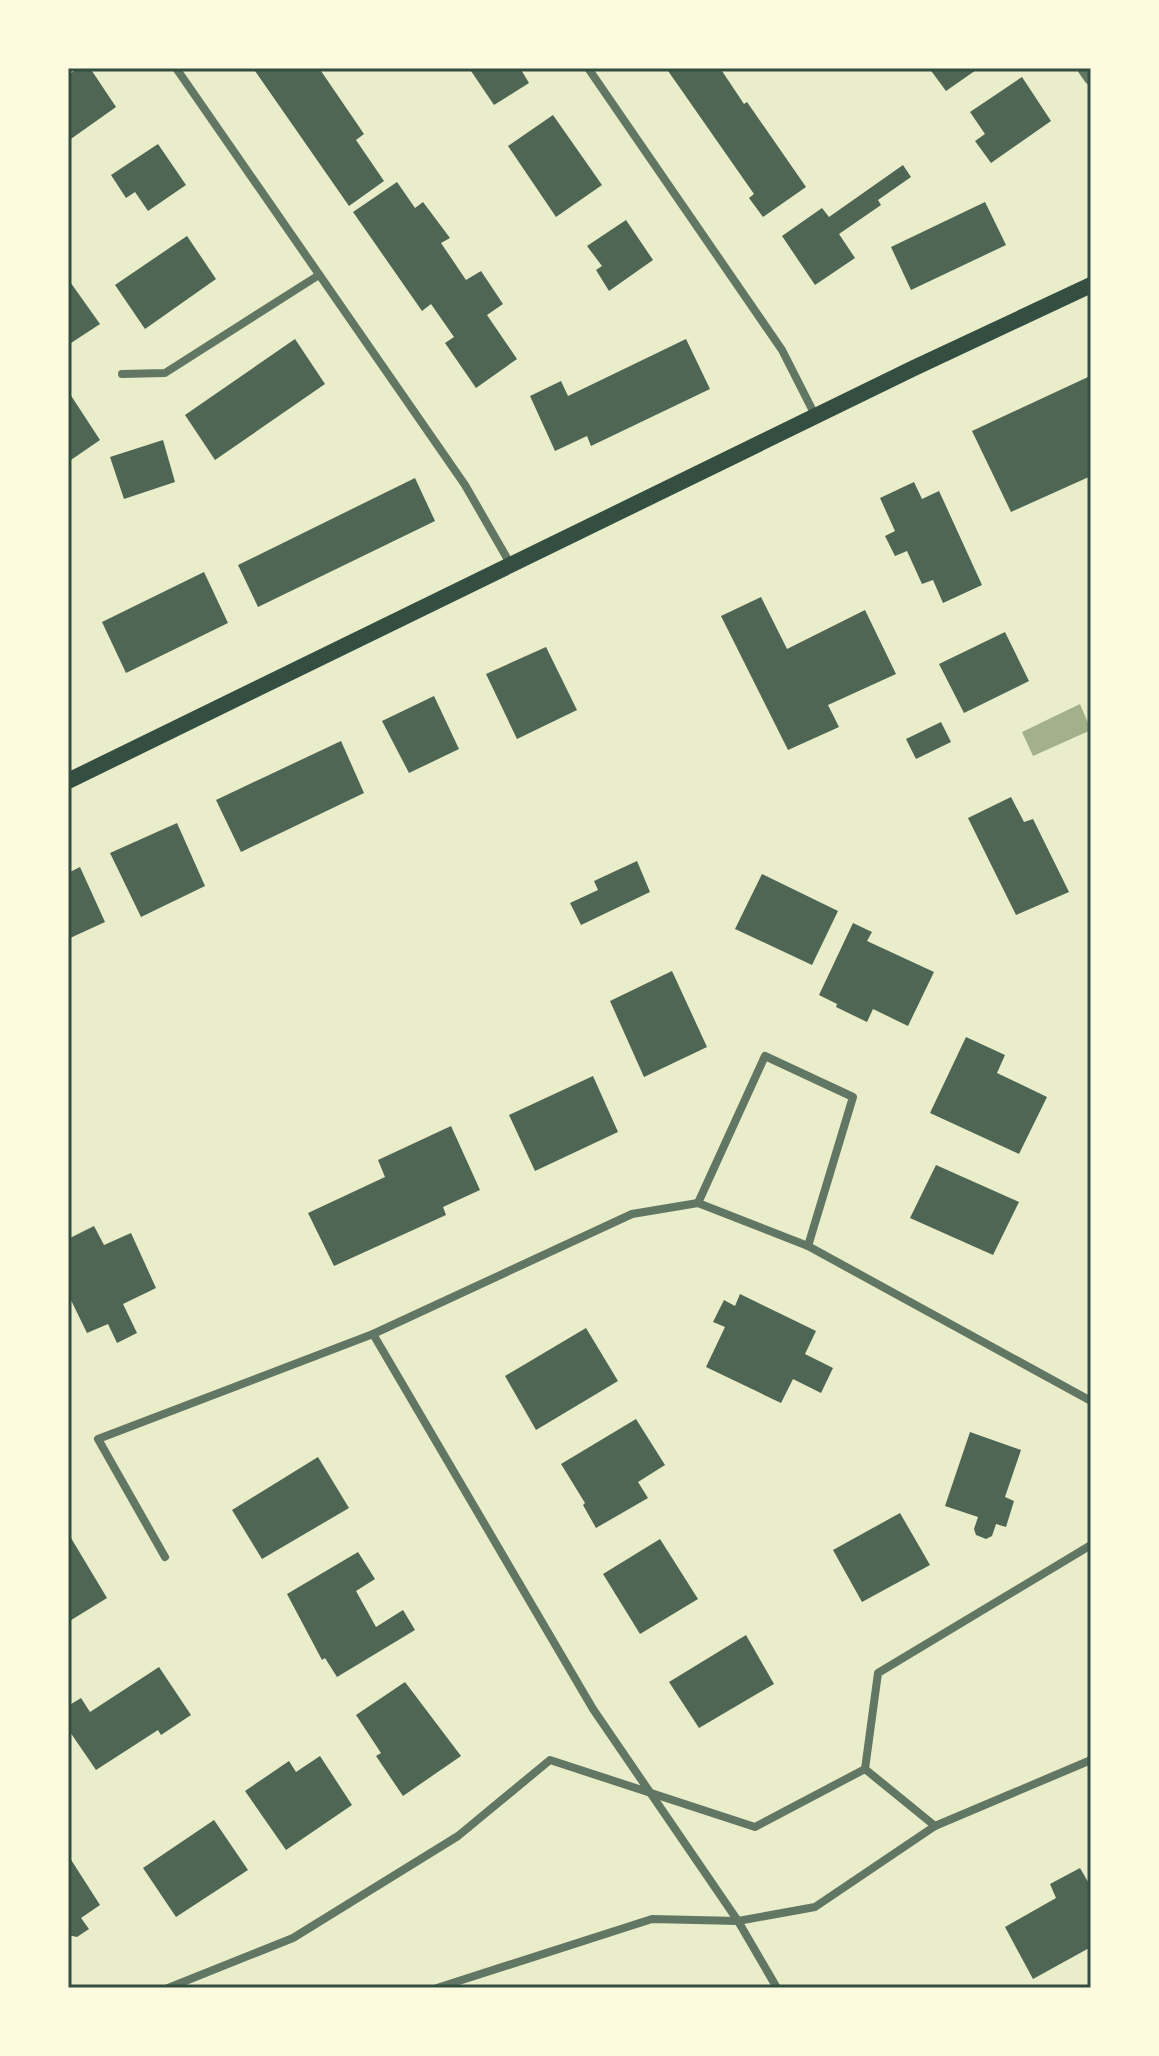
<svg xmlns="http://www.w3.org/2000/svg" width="1159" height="2056" viewBox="0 0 1159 2056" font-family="'Noto Sans',sans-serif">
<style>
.water{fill:#a3b18a}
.building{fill:#4f6655}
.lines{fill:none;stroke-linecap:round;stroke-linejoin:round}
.minor{stroke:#617663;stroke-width:8}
.tertiary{stroke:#617663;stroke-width:14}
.secondary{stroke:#344e41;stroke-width:16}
.neatline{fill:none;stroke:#344e41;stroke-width:3}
</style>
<rect width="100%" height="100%" fill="#e9edc9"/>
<!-- water -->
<polygon class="water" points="1080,704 1091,730 1033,756 1022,732"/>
<!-- building -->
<g class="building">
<polygon points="79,68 90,68 116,107 68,141 68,75"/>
<polygon points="253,68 319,68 364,134 356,140 384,181 349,206"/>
<polygon points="469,68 520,68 529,83 494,105"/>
<polygon points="666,68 720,68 744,104 747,102 806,187 763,217 749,198 754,194"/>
<polygon points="929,68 979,68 946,91"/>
<polygon points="1022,77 1051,121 991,163 975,141 985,134 970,112"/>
<polygon points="553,115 602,185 556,217 508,146"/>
<polygon points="158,144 186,185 148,211 135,192 126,198 111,175"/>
<polygon points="903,165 911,177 878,200 881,205 839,234 855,258 815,285 782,236 822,208 829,217"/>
<polygon points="397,182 415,208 423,202 450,238 441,243 466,280 481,271 503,304 487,315 517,359 476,388 445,343 454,337 431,304 422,311 353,212"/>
<polygon points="985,202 1006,245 911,290 891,247"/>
<polygon points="626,220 653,260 609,291 596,270 602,266 587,246"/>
<polygon points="187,236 216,279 145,329 115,285"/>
<polygon points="68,279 100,324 68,345"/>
<polygon points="295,339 325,384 215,460 185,415"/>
<polygon points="686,339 710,389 591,446 587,436 555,451 530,396 561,381 568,396"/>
<polygon points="1088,377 1091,383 1091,476 1011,512 972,431"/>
<polygon points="68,391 100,440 68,462"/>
<polygon points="163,440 175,482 124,499 110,457"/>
<polygon points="415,478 435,521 258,607 238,565"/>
<polygon points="914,482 922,499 939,491 982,585 943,603 933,580 922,584 907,551 895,556 885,536 895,531 880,498"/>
<polygon points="204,572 228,623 126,673 102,622"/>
<polygon points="761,597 787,649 865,610 896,674 828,705 839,727 788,750 721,616"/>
<polygon points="1005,632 1029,681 964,713 939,664"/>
<polygon points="546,647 577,710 517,739 486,674"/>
<polygon points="434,696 459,749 409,773 382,721"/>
<polygon points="941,722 951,742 916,759 906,739"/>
<polygon points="341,741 364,793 241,852 216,800"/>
<polygon points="1011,797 1024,822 1033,819 1069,892 1016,915 968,818"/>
<polygon points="177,823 205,886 141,917 110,853"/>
<polygon points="637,861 650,892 581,925 570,903 598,890 594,881"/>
<polygon points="80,867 105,922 68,939 68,873"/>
<polygon points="762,874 838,911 812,965 735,929"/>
<polygon points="853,923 872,932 867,941 934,972 908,1026 873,1009 867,1022 836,1007 837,1004 819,995"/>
<polygon points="672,971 707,1047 644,1077 610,1001"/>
<polygon points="966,1037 1005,1055 997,1073 1047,1097 1019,1154 930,1113"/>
<polygon points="593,1076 618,1132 535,1171 509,1115"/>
<polygon points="451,1126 480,1190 443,1207 446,1215 334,1266 308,1213 385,1177 378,1160"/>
<polygon points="936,1165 1019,1202 993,1255 910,1218"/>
<polygon points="94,1226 104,1245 131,1233 156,1288 123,1304 137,1333 117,1343 108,1324 87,1333 68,1294 68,1265 71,1264 68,1257 68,1239"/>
<polygon points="740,1294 816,1331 805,1354 833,1368 821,1393 793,1379 781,1403 706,1367 725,1327 713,1322 724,1300 735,1306"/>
<polygon points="586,1328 618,1381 536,1430 505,1376"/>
<polygon points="636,1419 665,1465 638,1482 648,1498 596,1528 583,1505 585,1503 561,1464"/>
<polygon points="970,1432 1021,1450 1005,1497 1014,1501 1006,1527 996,1524 992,1536 986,1539 976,1535 974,1529 978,1517 945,1506"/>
<polygon points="318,1457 349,1508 262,1559 232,1510"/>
<polygon points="900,1513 930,1565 862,1602 833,1550"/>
<polygon points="68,1533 107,1598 68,1622"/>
<polygon points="660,1539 698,1599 640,1634 603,1574"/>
<polygon points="358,1552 375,1579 356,1591 376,1627 403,1610 415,1630 337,1677 325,1658 322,1660 287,1594"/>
<polygon points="746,1635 774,1684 699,1728 669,1682"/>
<polygon points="159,1667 191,1715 161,1735 158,1730 96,1770 68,1729 68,1706 81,1698 90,1712"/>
<polygon points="405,1682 461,1756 403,1796 376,1756 381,1753 356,1715"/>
<polygon points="320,1756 352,1805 286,1850 245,1791 289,1761 296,1772"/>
<polygon points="214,1820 248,1870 176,1917 143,1868"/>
<polygon points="68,1855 100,1905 81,1918 89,1929 77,1937 68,1935"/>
<polygon points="1080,1868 1091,1887 1091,1947 1033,1979 1005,1927 1056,1898 1050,1884"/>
</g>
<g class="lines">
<!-- minor -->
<g class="minor">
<polyline points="176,68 465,485 511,565"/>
<polyline points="588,68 782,350 816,417"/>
<polyline points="122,374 165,373 319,275"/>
<polyline points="698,1203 765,1056 853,1097 808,1246"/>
<polyline points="165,1557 98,1439 373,1334"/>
<polyline points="865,1769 935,1826"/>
<polyline points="168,1988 293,1938 458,1836 550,1760 755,1827 865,1769 878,1673 1091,1545"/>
<polyline points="437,1988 652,1919 738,1921 815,1907 935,1826 1091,1760"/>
<polyline points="777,1988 738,1921 593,1709 373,1334 632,1214 698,1203 808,1246 1091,1401"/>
</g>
<!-- tertiary -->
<polyline class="tertiary" points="1084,68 1091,78"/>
<!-- secondary -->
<polyline class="secondary" points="68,781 914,368 1091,285"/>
</g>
<!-- border -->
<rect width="1159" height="2056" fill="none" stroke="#fefae0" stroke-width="140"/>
<rect x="70" y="70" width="1019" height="1916" class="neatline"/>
</svg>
